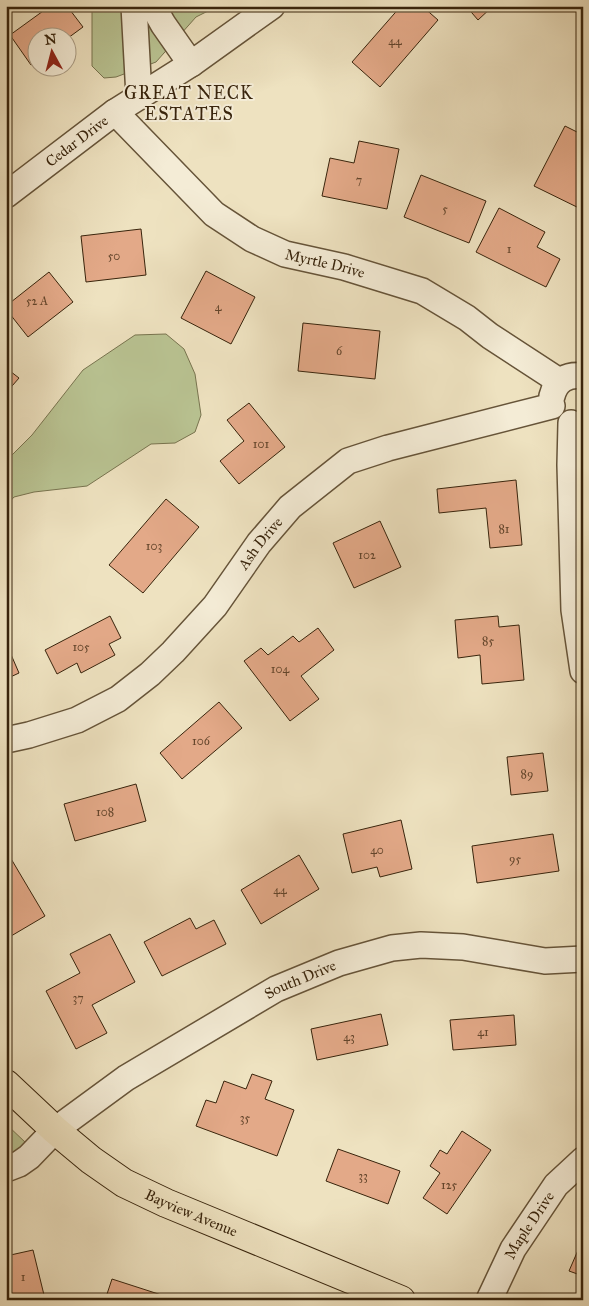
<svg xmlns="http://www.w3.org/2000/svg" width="589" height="1306" viewBox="0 0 589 1306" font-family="'IM FELL Great Primer',serif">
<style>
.green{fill:#b9c392;stroke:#78744f}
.building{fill:#e3a988;stroke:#38240c}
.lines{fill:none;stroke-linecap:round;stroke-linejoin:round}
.minor-casing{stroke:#665439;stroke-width:28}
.major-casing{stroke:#38240c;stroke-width:30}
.minor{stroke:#f4ecd6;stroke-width:25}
.major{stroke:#eee2c0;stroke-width:28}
.labels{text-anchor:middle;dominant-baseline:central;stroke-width:4;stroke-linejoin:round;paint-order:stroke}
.number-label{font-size:12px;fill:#63452b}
.street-label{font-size:15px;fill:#38240c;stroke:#f4ecd6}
.quarter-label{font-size:18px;letter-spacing:1px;fill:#38240c;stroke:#f4ecd6}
</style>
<rect width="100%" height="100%" fill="#eee2c0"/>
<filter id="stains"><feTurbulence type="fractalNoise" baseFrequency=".004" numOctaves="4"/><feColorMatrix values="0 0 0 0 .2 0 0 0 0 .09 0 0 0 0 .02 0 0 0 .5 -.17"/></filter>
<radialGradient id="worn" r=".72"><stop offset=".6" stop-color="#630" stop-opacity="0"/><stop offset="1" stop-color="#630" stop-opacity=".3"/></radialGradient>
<!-- green -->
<g class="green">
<polygon points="92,6 218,6 196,17 156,62 116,77 104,78 92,66"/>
<polygon points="166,334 184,349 195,374 201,415 195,432 175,443 151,444 87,486 34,492 14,497 6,506 6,461 32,435 83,370 135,335"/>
<polygon points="6,1124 26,1143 6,1161"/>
</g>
<!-- building -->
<g class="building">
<polygon points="50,6 67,6 83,27 68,38 38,38 38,60 31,65 10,35"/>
<polygon points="401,6 422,6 438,20 380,87 352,62"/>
<polygon points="466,6 493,6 478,20"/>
<polygon points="565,126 583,135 583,210 534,186"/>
<polygon points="359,141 399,149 387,209 322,196 330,158 354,163"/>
<polygon points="421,175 486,201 469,243 404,217"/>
<polygon points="499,208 545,232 537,247 560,259 546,287 476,252"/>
<polygon points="141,229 146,275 86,282 81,236"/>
<polygon points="206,271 255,297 231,344 181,318"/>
<polygon points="49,272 73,302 28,337 6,309 6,306"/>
<polygon points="303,323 380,331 375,379 298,371"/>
<polygon points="6,368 19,378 6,393"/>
<polygon points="249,403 285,447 239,484 220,461 244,441 227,420"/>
<polygon points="516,480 522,545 490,548 486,508 439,513 437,489"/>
<polygon points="166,499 199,527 143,593 109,565"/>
<polygon points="380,521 401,567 354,588 333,543"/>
<polygon points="110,616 121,638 109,644 115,655 81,673 77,663 57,674 45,650"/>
<polygon points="498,616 499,627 519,625 524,680 482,684 480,655 458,658 455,620"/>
<polygon points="318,628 334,650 301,676 319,699 290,721 244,661 261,648 268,655 293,636 299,642"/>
<polygon points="6,643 19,673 6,679"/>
<polygon points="219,702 242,728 182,779 160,753"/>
<polygon points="543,753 548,791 511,795 507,757"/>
<polygon points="136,784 146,821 75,841 64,804"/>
<polygon points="401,820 412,869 380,877 377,867 352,873 343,834"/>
<polygon points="553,834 559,871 477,883 472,846"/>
<polygon points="299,855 319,889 261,924 241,890"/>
<polygon points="10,857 45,916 6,939 6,859"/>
<polygon points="190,918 196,929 214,920 226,944 162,976 144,942"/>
<polygon points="110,934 135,982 92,1005 107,1033 76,1049 46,991 80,973 70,954"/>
<polygon points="381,1014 388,1045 317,1060 311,1029"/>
<polygon points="514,1015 516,1045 453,1050 450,1020"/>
<polygon points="252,1074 272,1081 265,1099 294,1110 277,1156 196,1126 206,1100 216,1103 224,1081 246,1089"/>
<polygon points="462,1131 491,1150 447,1214 423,1198 440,1173 430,1166 440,1150 447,1154"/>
<polygon points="338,1149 400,1171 388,1204 326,1181"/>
<polygon points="582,1241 583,1241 583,1276 569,1271"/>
<polygon points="33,1250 45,1299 6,1300 6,1256"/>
<polygon points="112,1279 177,1300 105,1300"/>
</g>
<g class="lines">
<defs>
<g id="minor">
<polyline points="134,6 139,96"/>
<polyline points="153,6 163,24 191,64"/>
<path id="s1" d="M115 112 214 214 252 239 285 254 344 267 422 291 467 318 490 336 559 381"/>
<path id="s2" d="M6 195 115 112 191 64 272 6"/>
<path d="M552 396C556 380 567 374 583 376"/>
<polyline points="571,423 570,465 574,610 583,671"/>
<path id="s3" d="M6 740 29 735 77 720 118 699 150 674 173 652 215 606 259 543 290 507 348 461 388 448 552 406"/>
<path id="s4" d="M6 1169 19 1164 29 1157 55 1130 126 1078 276 989 339 963 392 948 421 945 463 947 545 961 583 959"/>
<path id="s5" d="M489 1300 513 1249 556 1185 583 1160"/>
</g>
<g id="major">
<path id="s6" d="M6 1084 55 1130 91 1160 124 1183 166 1203 401 1300"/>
</g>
</defs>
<!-- minor casing -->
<use href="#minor" class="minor-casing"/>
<!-- major casing -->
<use href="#major" class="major-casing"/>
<!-- minor -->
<use href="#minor" class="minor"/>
<!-- major -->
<use href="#major" class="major"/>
</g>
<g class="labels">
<!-- number labels -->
<g class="number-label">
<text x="395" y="41">44</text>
<text x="359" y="180">7</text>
<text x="445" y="209">5</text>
<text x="509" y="249">1</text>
<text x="114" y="256">50</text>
<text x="37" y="301">52 A</text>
<text x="218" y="307">4</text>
<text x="339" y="351">6</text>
<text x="261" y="444">101</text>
<text x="504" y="529">81</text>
<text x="154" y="546">103</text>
<text x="367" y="555">102</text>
<text x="488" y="641">85</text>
<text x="81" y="647">105</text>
<text x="280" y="669">104</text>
<text x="201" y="741">106</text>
<text x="527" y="774">89</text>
<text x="105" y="812">108</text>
<text x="377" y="850">40</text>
<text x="515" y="859">95</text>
<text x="280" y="890">44</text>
<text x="78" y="998">37</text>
<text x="483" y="1032">41</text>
<text x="349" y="1037">43</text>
<text x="245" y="1118">35</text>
<text x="363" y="1176">33</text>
<text x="449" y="1185">125</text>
<text x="23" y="1277">1</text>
</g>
<!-- street labels -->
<g class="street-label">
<text stroke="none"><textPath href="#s2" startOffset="89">Cedar Drive</textPath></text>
<text stroke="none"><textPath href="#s1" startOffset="265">Myrtle Drive</textPath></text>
<text stroke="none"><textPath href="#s3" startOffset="332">Ash Drive</textPath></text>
<text stroke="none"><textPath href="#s4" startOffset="352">South Drive</textPath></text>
<text stroke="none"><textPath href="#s6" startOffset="228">Bayview Avenue</textPath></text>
<text stroke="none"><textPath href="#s5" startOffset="85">Maple Drive</textPath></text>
</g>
<!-- quarter labels -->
<g class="quarter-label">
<text x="189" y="93">GREAT NECK<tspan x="189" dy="21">ESTATES</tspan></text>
</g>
</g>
<!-- margin -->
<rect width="589" height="1306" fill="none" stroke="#eee2c0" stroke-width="25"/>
<rect x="8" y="8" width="574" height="1291" fill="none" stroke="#38240c" stroke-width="2.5"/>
<rect x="12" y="12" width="564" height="1281" fill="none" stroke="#38240c"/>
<!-- north arrow -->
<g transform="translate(52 52) rotate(353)"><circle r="24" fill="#f4ecd6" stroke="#a99c85"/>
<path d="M0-4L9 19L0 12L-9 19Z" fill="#8f2418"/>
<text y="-8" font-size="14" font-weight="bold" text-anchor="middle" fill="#38240c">N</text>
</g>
<rect width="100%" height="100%" filter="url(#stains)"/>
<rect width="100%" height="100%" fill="url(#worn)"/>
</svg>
